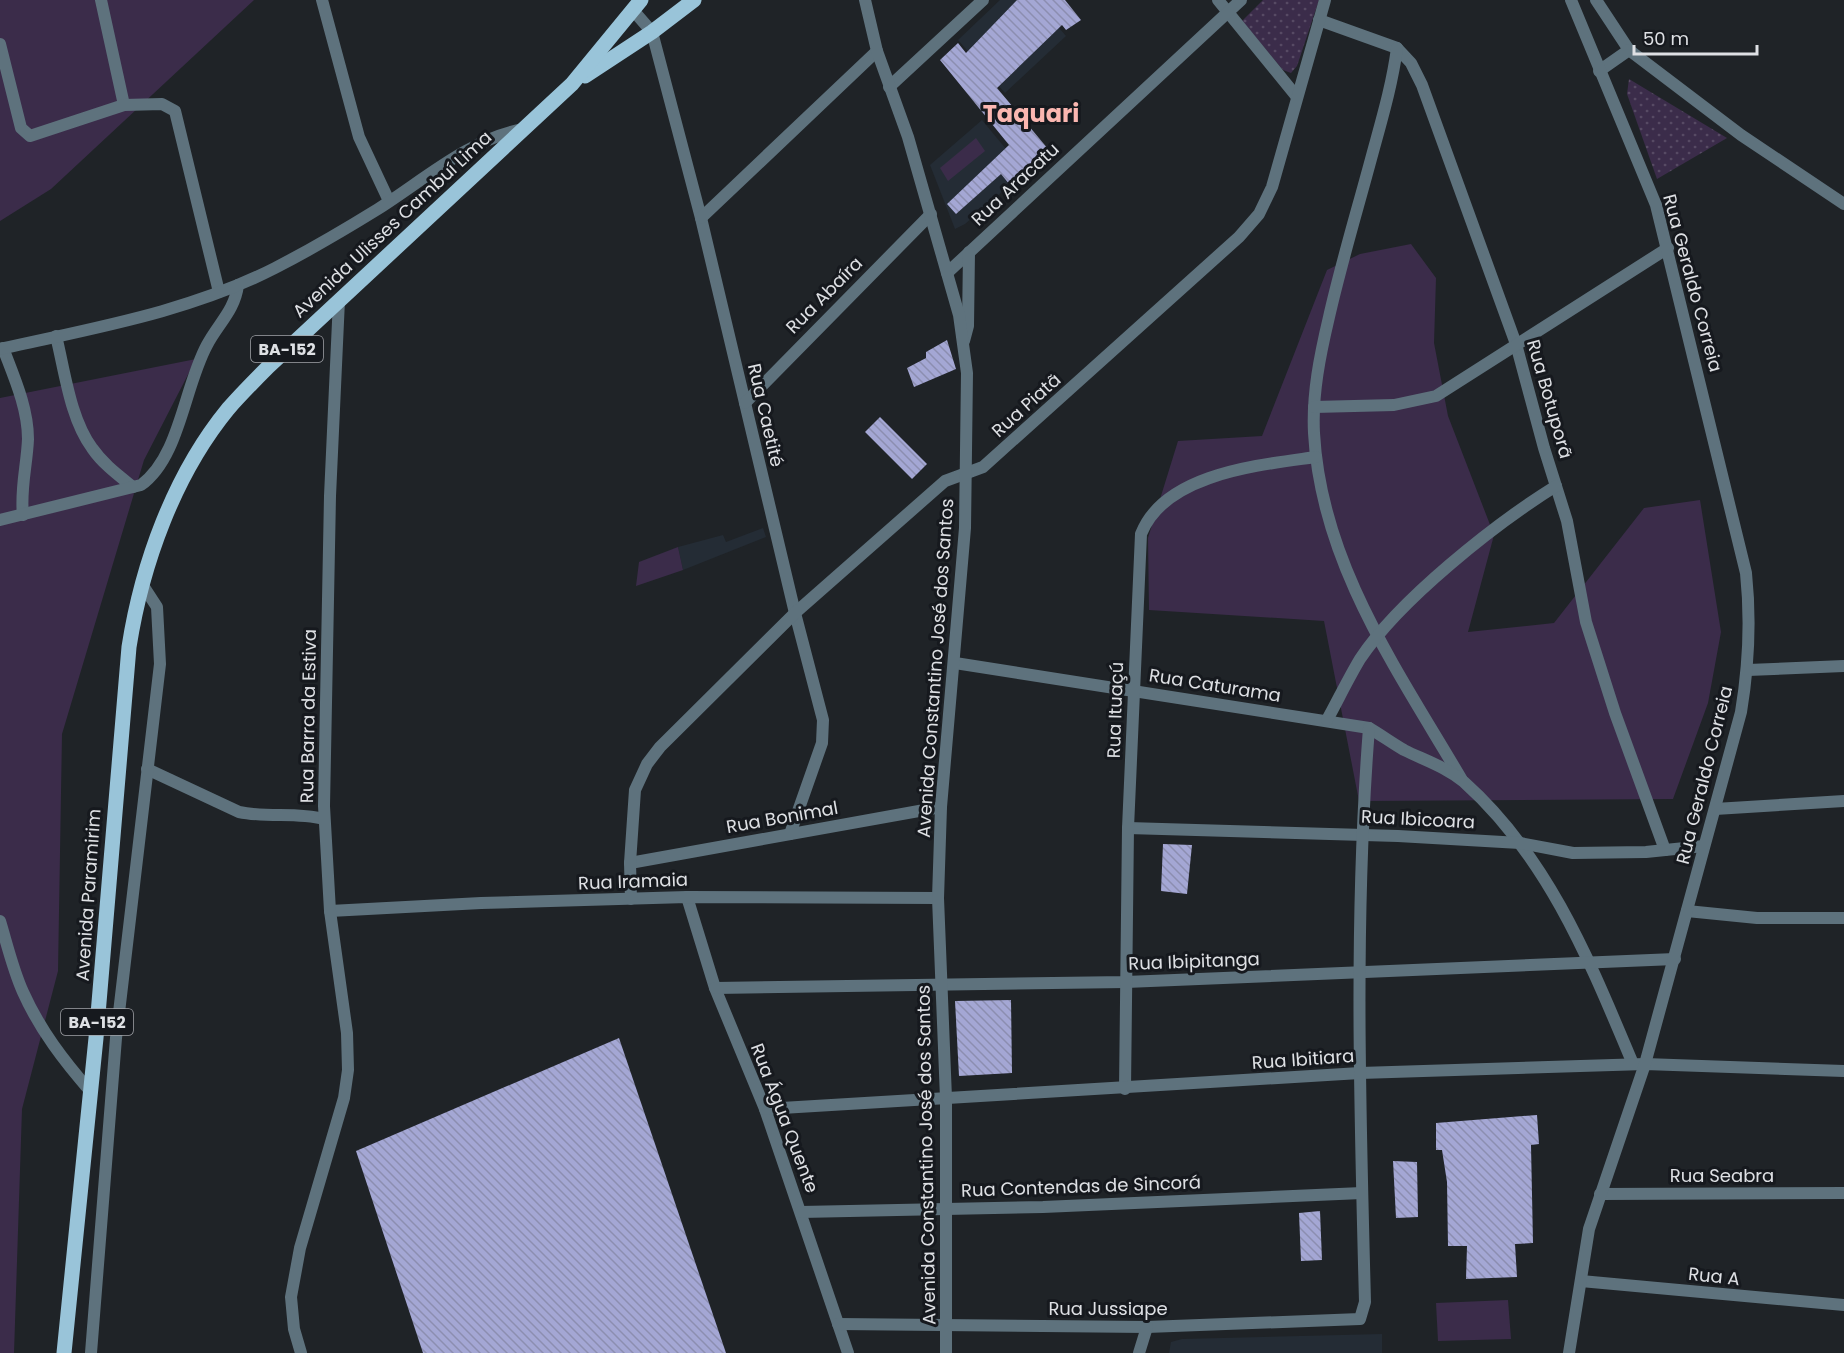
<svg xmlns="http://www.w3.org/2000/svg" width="1844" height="1353" viewBox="0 0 1844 1353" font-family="Poppins,sans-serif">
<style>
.built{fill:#242c35}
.grass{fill:#3b2c4a}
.park{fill:url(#park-dots)}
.building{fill:url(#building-back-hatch)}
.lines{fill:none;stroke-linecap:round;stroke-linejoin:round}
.minor{stroke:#5e727d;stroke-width:12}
.tertiary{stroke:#5e727d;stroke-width:12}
.primary{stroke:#99c4d9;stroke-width:15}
.labels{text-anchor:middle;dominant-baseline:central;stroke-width:6;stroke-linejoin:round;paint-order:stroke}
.shield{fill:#16191e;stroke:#a2a4a9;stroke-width:1.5}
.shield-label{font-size:16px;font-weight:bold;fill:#dee0e4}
.street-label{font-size:18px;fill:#dee0e4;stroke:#16191e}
.district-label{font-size:24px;font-weight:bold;fill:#fbb7b1;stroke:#16191e}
</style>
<defs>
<pattern id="park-dots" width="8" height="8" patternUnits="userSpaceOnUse" patternTransform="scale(1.5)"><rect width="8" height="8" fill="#3b2c4a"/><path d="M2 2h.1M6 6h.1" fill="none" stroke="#574a64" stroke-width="1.8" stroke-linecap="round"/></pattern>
<pattern id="building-back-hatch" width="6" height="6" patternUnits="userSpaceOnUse" patternTransform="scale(1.5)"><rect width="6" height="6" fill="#a4a7d4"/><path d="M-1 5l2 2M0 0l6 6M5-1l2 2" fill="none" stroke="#8c8eb0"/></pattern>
</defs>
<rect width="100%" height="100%" fill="#1f2327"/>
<!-- built -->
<g class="built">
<polygon points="1000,0 1035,0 1066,36 1005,93 958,40"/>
<polygon points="982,120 1025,172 965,224 955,229 930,165"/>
<polygon points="763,528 766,537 683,570 678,547 723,535 726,542"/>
<polygon points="1382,1334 1382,1353 1169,1353 1171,1342 1182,1339"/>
</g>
<!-- grass -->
<g class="grass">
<polygon points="0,0 254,0 51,189 0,221"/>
<polygon points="976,138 985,151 948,181 940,168"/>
<polygon points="1411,244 1436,278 1434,343 1448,416 1494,535 1468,632 1554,623 1644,508 1700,500 1721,632 1708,703 1673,799 1359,801 1324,621 1149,610 1148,538 1178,441 1262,436 1327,270 1360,254"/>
<polygon points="196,359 144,460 62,734 58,971 22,1109 14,1353 0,1353 0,398"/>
<polygon points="678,547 683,570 636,586 639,562"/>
<polygon points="1508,1300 1511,1339 1438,1341 1436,1303"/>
</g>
<!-- park -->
<g class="park">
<polygon points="1263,0 1319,0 1297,66 1291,73 1283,70 1242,21"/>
<polygon points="1629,79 1727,138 1657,179 1627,94"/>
</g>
<!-- building -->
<g class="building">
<polygon points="1017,0 1065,0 1081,20 1066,30 1062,25 997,88 1049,150 1010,185 1001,174 956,214 947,204 1009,145 940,60 958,43 966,53"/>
<polygon points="947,340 956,369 914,387 907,368 926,358 926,352"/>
<polygon points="880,417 927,464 912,479 865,432"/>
<polygon points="1163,844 1192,845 1187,894 1161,891"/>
<polygon points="1011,1000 1012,1073 959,1076 955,1001"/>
<polygon points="619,1038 726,1353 423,1353 356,1151"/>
<polygon points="1537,1115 1539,1144 1531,1145 1533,1243 1515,1244 1517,1277 1466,1279 1467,1246 1448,1246 1447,1182 1442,1150 1436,1150 1436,1123"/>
<polygon points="1393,1161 1417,1162 1418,1217 1396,1218"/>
<polygon points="1320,1211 1322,1260 1301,1261 1299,1213"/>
</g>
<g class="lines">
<!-- minor -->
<g class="minor">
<polyline points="101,0 124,105"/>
<polyline points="322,0 359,137 389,201"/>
<polyline points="1218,0 1297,97"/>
<polyline points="632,9 652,32 701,218 795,613 823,720 822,743 790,834"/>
<polyline points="1319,20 1397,48 1411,63 1422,85 1516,344 1544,448 1567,521 1586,622 1615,713 1665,850"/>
<polyline points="0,44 21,128 30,136 124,105 162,104 175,111 219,292"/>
<path d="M1397 48C1392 86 1381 122 1371 159 1357 211 1341 264 1329 317 1320 355 1312 394 1314 433 1321 563 1398 671 1462 780"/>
<polyline points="889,87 983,0"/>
<polyline points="701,218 877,51"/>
<polyline points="947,273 1241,0"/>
<path d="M56 336C65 372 70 418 92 448 103 464 118 475 133 487"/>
<polyline points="964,341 968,326 969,252"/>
<path d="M3 348C14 377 28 408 28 439 27 465 20 489 23 515"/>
<polyline points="745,403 931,214"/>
<polyline points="1314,407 1394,405 1436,396 1668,248"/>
<path d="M0 520 141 485C180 457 184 387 207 345 218 324 235 310 238 285"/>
<path d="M955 663 1369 728C1381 735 1392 743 1404 750 1424 760 1446 767 1464 782 1549 858 1590 962 1633 1064"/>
<polyline points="1748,670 1844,666"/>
<path d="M1327 720C1338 700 1348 679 1360 659 1399 600 1495 524 1556 486"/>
<path d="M147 769 239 812C268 818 296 812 324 819"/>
<polyline points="1715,809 1844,801"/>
<polyline points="1128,828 1398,836 1520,843 1573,853 1646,852 1704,846"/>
<polyline points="630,863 941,807"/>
<polyline points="687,897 715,988 765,1109 848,1353"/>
<polyline points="631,899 630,863 635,790 647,764 660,747 795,613 945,481 983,467 1239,237 1259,214 1272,187 1325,0"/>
<polyline points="330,911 481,903 687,897 938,898"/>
<polyline points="1687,911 1757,918 1844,918"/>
<path d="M0 921C7 944 13 970 23 992 40 1030 64 1061 91 1092"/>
<polyline points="715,988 1126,982 1675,959"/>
<path d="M1125 1089 1128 828 1141 534C1165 473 1260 465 1316 457"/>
<polyline points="765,1109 1360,1073 1645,1064 1844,1071"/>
<polyline points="1600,1194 1844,1193"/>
<polyline points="801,1212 1043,1207 1362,1193"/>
<polyline points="1581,1281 1844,1305"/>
<path d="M838 1324 1147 1327 1360 1319 1365 1302C1360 1110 1354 919 1369 728"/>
<polyline points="91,1353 116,1038 160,664 157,607 142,584"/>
<polyline points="301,1353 294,1329 291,1297 300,1248 344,1098 348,1070 347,1033 330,911 324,806 330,496 339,300"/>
<polyline points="1139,1353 1147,1327"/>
</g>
<!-- tertiary -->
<g class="tertiary">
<polyline points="865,0 877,51 908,137 959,315 967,373 965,528 941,807 938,898 946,1098 946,1353"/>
<polyline points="1596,0 1629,50 1741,135 1844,204"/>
<polyline points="1599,71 1629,50"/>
<path d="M0 349C93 328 189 312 275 268 310 250 344 230 378 209 424 180 469 139 524 129"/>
<path d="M1569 1353 1589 1229 1645 1064 1741 712C1749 664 1751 621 1746 573L1656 205 1571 0"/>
</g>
<!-- primary -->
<g class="primary">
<polyline points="585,76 652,32 694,0"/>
<path d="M64 1353 96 1038 129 647C142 564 174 475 228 409 241 394 255 380 269 366L572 84 641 0"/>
</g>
</g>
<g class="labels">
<!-- shield labels -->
<g class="shield">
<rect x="251" y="336" width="72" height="26" rx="4.5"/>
<rect x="61" y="1009" width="72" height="26" rx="4.5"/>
</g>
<g class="shield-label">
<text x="287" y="349">BA-152</text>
<text x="97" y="1022">BA-152</text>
</g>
<!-- street labels -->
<g class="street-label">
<text transform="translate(1015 184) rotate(-43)">Rua Aracatu</text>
<text transform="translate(392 224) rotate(-43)">Avenida Ulisses Cambuí Lima</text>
<text transform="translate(1693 283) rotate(75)">Rua Geraldo Correia</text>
<text transform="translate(824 295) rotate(-45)">Rua Abaíra</text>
<text transform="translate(1550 399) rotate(74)">Rua Botuporã</text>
<text transform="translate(1026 405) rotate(-42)">Rua Piatã</text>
<text transform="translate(766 415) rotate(77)">Rua Caetité</text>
<text transform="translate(935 668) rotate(-86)">Avenida Constantino José dos Santos</text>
<text transform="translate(1215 685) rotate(9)">Rua Caturama</text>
<text transform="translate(1115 710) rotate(-88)">Rua Ituaçú</text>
<text transform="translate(308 716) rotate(-89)">Rua Barra da Estiva</text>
<text transform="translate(1704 775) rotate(-76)">Rua Geraldo Correia</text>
<text transform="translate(782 817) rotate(-10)">Rua Bonimal</text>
<text transform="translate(1418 819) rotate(3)">Rua Ibicoara</text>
<text transform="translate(633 881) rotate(-2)">Rua Iramaia</text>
<text transform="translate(88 895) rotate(-86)">Avenida Paramirim</text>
<text transform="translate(1194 961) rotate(-2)">Rua Ibipitanga</text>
<text transform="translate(1303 1059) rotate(-4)">Rua Ibitiara</text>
<text transform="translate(785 1118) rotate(69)">Rua Água Quente</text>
<text transform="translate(926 1155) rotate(-91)">Avenida Constantino José dos Santos</text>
<text x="1722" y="1175">Rua Seabra</text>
<text transform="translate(1081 1186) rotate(-2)">Rua Contendas de Sincorá</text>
<text transform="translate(1714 1276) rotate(6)">Rua A</text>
<text x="1108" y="1308">Rua Jussiape</text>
</g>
<!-- district labels -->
<g class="district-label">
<text x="1031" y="113">Taquari</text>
</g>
</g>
<!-- scale -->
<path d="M1634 45v9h123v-9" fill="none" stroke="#dee0e4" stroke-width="3"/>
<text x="1643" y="45" font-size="18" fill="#dee0e4" stroke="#16191e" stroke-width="4.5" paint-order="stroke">50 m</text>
</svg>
